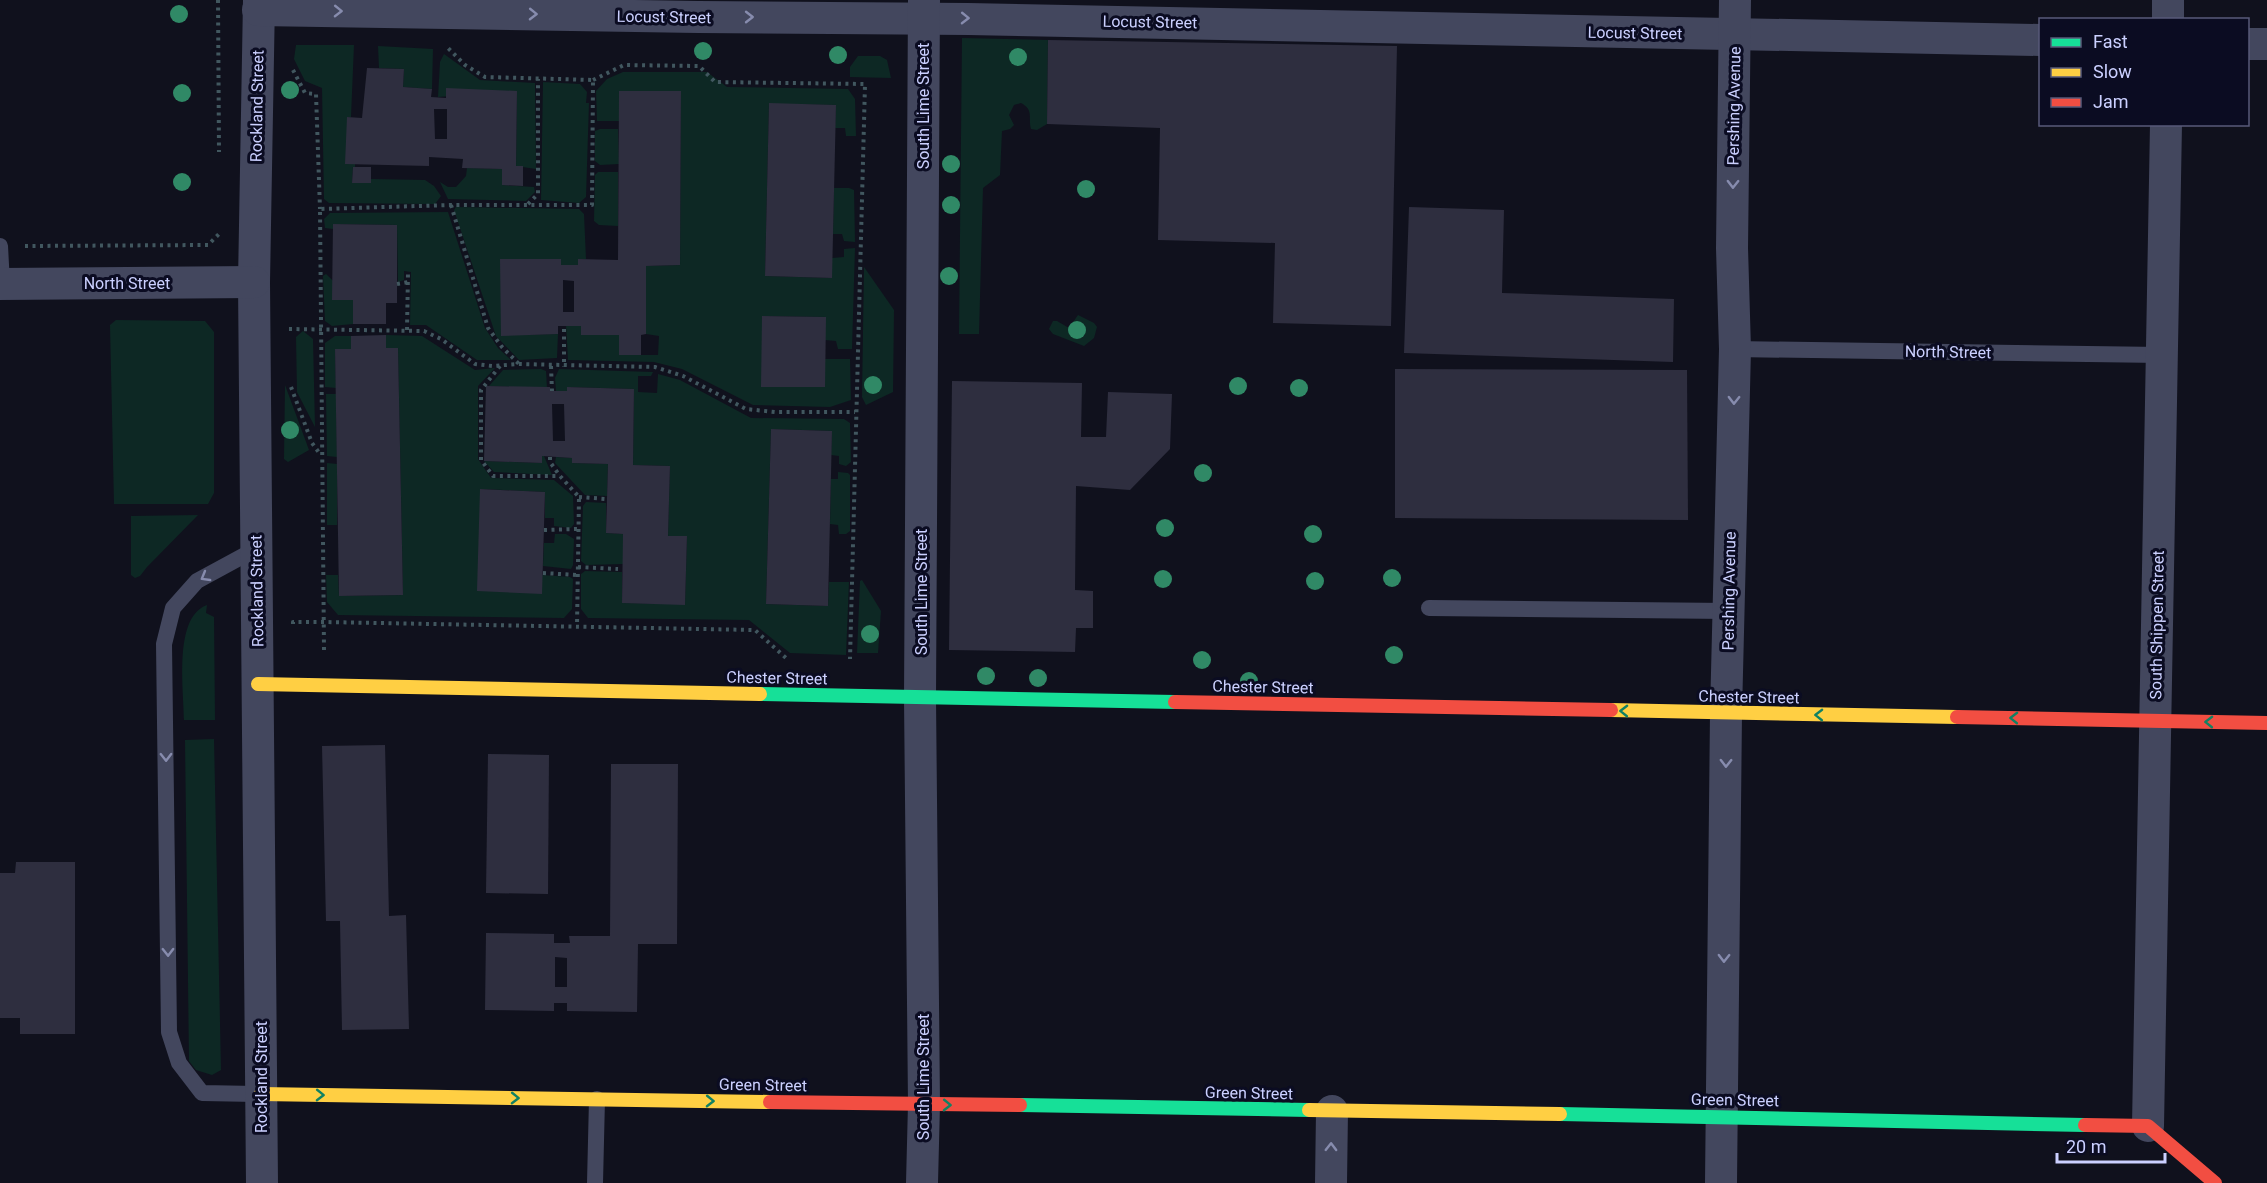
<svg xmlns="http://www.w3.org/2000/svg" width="2267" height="1183" viewBox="0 0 2267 1183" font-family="Roboto,sans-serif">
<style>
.green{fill:#0d2824}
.building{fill:#2e2e3f;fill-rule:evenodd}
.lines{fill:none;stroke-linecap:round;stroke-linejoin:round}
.path{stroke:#41575f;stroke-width:4;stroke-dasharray:3 4.5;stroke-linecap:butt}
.lane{stroke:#43475e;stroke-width:16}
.street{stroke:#43475e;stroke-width:32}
.fast{stroke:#16e098;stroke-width:14}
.slow{stroke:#ffcf43;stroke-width:14}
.jam{stroke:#f24e42;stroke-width:14}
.tree{fill:#308966}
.oneway{stroke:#878cae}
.oneway2{stroke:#118163}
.labels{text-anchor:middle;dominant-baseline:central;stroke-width:6;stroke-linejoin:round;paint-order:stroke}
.street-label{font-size:16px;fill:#cbd0ff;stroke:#0b0c22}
</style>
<rect width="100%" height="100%" fill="#10111d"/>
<!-- green -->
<g class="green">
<path d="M962 38 1048 40 1047 124 1037 130 1031 129C1028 117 1034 110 1021 103L1014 105 1009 115 1014 125 1010 129 1002 131 1000 175 983 188 979 334H959Z"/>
<polygon points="296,45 354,45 351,117 347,117 355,164 355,167 353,167 352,183 371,183 371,179 425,180 434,186 441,196 435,204 329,203 324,199 322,88 305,81 294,59"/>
<polygon points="378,46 433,49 432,89 403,87 404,69 379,68"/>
<polygon points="444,54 480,80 535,83 536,169 516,166 517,91 438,97 440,62"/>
<polygon points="858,56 880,56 887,60 891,78 850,77 850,67"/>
<polygon points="623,72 707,72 727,87 848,89 855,99 856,136 846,136 845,128 835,128 836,105 769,104 765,276 832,278 832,258 844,257 844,249 855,248 852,349 838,349 836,341 825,340 825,317 762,316 762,387 825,387 825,359 850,359 851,400 830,407 753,405 682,369 654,362 568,360 566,325 581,326 581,335 619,335 619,355 658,355 659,336 646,334 646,266 680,265 681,92 619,91 619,121 597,121 596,91 607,79"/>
<polygon points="543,82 580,84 587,92 586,103 589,103 586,197 579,203 541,200"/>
<polygon points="600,129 618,129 619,164 600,165 595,161 595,131"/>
<polygon points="467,168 502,169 502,185 534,187 535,192 526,201 448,199 440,182 448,187 456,187 466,176"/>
<polygon points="598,172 618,172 618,226 599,225 594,221 595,175"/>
<polygon points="834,188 849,188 854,190 855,242 844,241 842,234 833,234"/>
<polygon points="456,207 579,209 584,214 586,259 578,259 578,265 561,265 561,259 501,335 558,334 557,358 519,360 496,336 454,210"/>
<polygon points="448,212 485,328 498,348 511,360 477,360 426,325 410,325 411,272 404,271 404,280 398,282 397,225 333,224 333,229 325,228 324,219 330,213"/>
<polygon points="864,267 894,310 893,392 866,405 862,397"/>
<polygon points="326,274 353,300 353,324 332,326 325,321 323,276"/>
<polygon points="1078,315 1094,323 1097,327 1094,338 1084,346 1053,334 1049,329 1053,321 1057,321 1069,328"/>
<polygon points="116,320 205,321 214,332 214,493 208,504 114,504 110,325"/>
<polygon points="303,331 313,339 315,427 297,392 296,337"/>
<polygon points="386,335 422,336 475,370 495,368 478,386 478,459 491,478 554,480 573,496 574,524 571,528 554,526 554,518 545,518 545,492 481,489 542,594 542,575 570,577 573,579 572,609 564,618 338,615 327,602 326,575 338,575 339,596 403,595 398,348 386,348"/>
<polygon points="335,336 351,336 351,349 335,350 336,388 325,387 325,343"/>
<polygon points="541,369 546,371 547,388 489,386 503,370"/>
<polygon points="559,369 653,372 651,376 638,376 638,392 657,393 658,374 680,380 751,418 844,419 850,423 851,462 846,466 839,464 839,456 831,455 832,431 771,429 766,604 828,606 829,582 849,582 846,655 790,653 749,620 588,618 581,609 581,574 585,571 622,572 622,603 685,604 687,536 668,536 670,466 633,465 634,389 567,387 567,391 556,391 555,378"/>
<polygon points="285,385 309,450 288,462 284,459"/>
<polygon points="326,394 336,394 337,457 327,456"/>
<polygon points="542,456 544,456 552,475 494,472 484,461 541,463"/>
<polygon points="556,457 572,458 573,463 608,464 607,496 585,495 555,463"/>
<polygon points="327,463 337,464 337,525 327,525"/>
<polygon points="838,472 848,473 850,475 850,531 846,534 839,534 838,525 830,524 831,479 838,479"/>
<polygon points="586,502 606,503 606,533 623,534 623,564 586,565 581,561 583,506"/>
<polygon points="198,515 147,567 140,576 135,578 131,575 131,516"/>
<polygon points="555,534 566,534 574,539 573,565 571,569 543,566 544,543 554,543"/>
<polygon points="862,580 881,611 878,653 857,653 860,581"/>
<path d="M207 605 206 613 214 617 215 720H184C184 690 173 617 207 605Z"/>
<polygon points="214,739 221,1070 212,1075 196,1070 189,1061 185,740"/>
</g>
<!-- building -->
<g class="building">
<polygon points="1048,40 1397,46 1391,326 1273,323 1275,243 1158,240 1160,128 1047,124"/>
<path d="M367 68 404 69 403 87 432 89 431 97 446 98V88L517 91 516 166H523V186L502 185V169L462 168 463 159 429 157V166L345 164 347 117 362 118ZM434 109H447V139H435Z"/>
<path d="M619 91H681L680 265 646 266V334L641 335V355H619V335H581V326H558V334L501 336 500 259H561V265H578V259L618 260ZM563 280 574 281V312H563Z"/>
<polygon points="769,103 836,105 832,278 765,276"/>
<polygon points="353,167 371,167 371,183 352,183"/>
<polygon points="1409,207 1504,210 1502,293 1674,299 1673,362 1404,353"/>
<polygon points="333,224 397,225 397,303 386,303 386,324 353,324 353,300 332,300"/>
<polygon points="762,316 826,317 825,387 761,387"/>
<polygon points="386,335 386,348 398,348 403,595 339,596 335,349 351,349 351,336"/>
<polygon points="1395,369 1687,370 1688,520 1395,518"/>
<polygon points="952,381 1082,383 1081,437 1106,437 1108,392 1172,394 1170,449 1130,490 1076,486 1075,590 1093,591 1093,628 1076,628 1075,652 949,650"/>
<path d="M486 386 550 387V391H567V387L634 389 633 465 670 466 668 536H687L685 605 622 603 623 534 606 533 608 464 572 463V458L542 456V463L484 461ZM552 404H564L565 441H553Z"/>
<polygon points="771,429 832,431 828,606 766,604"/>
<polygon points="480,489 545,492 542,594 477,591"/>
<polygon points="385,745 389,916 406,915 409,1029 342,1030 340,921 326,921 322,746"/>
<polygon points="488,754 549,755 548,894 486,893"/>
<path d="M611 764H678L677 944H638L637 1012 567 1011V1003H554V1011L485 1010 486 933 554 934V943H570L569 936H610ZM555 957 567 958V987H555Z"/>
<polygon points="16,862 75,862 75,1034 20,1034 20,1018 0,1018 0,873 15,873"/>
</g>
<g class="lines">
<!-- path -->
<g class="path">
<polyline points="218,0 219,152"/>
<polyline points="293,70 305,93 316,94 320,209"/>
<polyline points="593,80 624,65 699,66 715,82 865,84 850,659"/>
<polyline points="528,204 538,194 538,79"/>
<polyline points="451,205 488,328 502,347 519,364"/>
<polyline points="25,246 208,245 219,234"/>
<polyline points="397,284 408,282"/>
<polyline points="289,329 424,331 441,339 475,364 492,366 519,364 655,367 683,376 746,409 775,412 855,412"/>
<polyline points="564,329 564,367"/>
<polyline points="407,330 408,273"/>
<polyline points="500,366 481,390 481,460 493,476 560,476"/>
<polyline points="551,366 552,391"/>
<polyline points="291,387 312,443 320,454"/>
<polyline points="550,457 550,462 560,476 579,497 577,626"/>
<polyline points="579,497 606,499"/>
<polyline points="544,530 577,529"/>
<polyline points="578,567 618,569"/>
<polyline points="543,573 577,575"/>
<polyline points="293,624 293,622 324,622 755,630 786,658"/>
<polyline points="324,650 320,209 451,205 592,205 593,80 485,77 465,65 447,47"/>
</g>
<!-- lane -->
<g class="lane">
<polyline points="0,246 2,284"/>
<polyline points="1735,349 2162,355"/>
<polyline points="256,549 197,581 173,608 164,644 169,1032 179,1063 202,1093 261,1094"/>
<polyline points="1429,608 1729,611"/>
<polyline points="595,1183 597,1099"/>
</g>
<!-- street -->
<g class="street">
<polyline points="259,0 254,282 262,1183"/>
<polyline points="258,10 698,17 968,19 2040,40"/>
<polyline points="2168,20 2168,0"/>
<polyline points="2248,44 2267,44"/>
<polyline points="0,284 254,282"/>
<polyline points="2148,1126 2166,124"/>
<polyline points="922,1183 924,1104 920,698 924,0"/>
<polyline points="1331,1183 1332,1111"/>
<polyline points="1721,1183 1726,713 1735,349 1732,248 1735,0"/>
</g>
<!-- fast -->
<g class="fast">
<polyline points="760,694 1175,702"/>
<polyline points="1020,1105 1309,1110"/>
<polyline points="1560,1114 2085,1125"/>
</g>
<!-- slow -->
<g class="slow">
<polyline points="258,684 760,694"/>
<polyline points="1611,710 1957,717"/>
<polyline points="261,1094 770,1102"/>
<polyline points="1309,1110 1560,1114"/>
</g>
<!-- jam -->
<g class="jam">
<polyline points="1175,702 1611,710"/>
<polyline points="1957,717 2267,723"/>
<polyline points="770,1102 1020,1105"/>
<polyline points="2085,1125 2148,1126 2215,1183"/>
</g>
</g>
<!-- trees -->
<g class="tree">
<circle cx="179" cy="14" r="9"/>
<circle cx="703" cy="51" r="9"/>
<circle cx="838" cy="55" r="9"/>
<circle cx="1018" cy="57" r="9"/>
<circle cx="290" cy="90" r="9"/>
<circle cx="182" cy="93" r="9"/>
<circle cx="951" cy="164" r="9"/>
<circle cx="182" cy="182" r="9"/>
<circle cx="1086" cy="189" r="9"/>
<circle cx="951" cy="205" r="9"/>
<circle cx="949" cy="276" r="9"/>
<circle cx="1077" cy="330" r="9"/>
<circle cx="873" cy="385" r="9"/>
<circle cx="1238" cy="386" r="9"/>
<circle cx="1299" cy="388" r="9"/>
<circle cx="290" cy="430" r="9"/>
<circle cx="1203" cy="473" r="9"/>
<circle cx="1165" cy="528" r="9"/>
<circle cx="1313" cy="534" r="9"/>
<circle cx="1392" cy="578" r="9"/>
<circle cx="1163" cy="579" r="9"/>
<circle cx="1315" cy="581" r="9"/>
<circle cx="870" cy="634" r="9"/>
<circle cx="1394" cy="655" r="9"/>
<circle cx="1202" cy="660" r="9"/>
<circle cx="986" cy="676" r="9"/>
<circle cx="1038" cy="678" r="9"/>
<circle cx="1249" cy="681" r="9"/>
</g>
<!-- one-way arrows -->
<defs><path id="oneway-chevron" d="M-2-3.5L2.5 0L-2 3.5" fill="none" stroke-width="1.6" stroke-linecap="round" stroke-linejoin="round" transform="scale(1.5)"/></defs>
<g class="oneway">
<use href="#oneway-chevron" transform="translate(338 11) rotate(1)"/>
<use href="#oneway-chevron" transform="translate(533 14) rotate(1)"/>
<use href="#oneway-chevron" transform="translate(749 17)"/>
<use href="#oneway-chevron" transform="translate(965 18) rotate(1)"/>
<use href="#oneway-chevron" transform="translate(1733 184) rotate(91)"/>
<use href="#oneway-chevron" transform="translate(1734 400) rotate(91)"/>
<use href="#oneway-chevron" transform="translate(205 577) rotate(150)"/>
<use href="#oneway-chevron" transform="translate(166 757) rotate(89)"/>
<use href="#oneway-chevron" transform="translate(1726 763) rotate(91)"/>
<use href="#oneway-chevron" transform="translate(168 952) rotate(89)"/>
<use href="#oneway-chevron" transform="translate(1724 958) rotate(91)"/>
<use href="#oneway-chevron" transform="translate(1331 1147) rotate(-89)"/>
</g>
<g class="oneway2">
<use href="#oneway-chevron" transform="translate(1624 711) rotate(-179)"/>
<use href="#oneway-chevron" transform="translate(1819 715) rotate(-179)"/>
<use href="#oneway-chevron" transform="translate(2014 718) rotate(-179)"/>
<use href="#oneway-chevron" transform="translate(2209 722) rotate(-179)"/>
<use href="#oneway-chevron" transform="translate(320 1095) rotate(1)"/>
<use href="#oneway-chevron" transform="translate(515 1098) rotate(1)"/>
<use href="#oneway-chevron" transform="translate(710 1101) rotate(1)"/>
<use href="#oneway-chevron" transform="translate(947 1105) rotate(1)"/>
</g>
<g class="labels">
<!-- street labels -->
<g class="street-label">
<text transform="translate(664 17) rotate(1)">Locust Street</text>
<text transform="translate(1150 22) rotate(1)">Locust Street</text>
<text transform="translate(1635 33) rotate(1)">Locust Street</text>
<text transform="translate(257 106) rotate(-89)">Rockland Street</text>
<text transform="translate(923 106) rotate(-90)">South Lime Street</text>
<text transform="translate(1734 106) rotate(-89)">Pershing Avenue</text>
<text x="127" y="283">North Street</text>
<text transform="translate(1948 352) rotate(1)">North Street</text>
<text transform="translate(257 591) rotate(-91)">Rockland Street</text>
<text transform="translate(1729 591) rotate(-89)">Pershing Avenue</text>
<text transform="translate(921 592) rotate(-90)">South Lime Street</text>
<text transform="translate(2157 625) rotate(-89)">South Shippen Street</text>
<text transform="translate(777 678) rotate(1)">Chester Street</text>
<text transform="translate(1263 687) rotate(1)">Chester Street</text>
<text transform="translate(1749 697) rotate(1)">Chester Street</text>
<text transform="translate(261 1077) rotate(-90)">Rockland Street</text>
<text transform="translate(923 1077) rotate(-90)">South Lime Street</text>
<text transform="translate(763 1085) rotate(1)">Green Street</text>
<text transform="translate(1249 1093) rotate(1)">Green Street</text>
<text transform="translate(1735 1100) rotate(1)">Green Street</text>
</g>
</g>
<!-- legend -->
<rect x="2039" y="18" width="210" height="108" fill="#0b0c22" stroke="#585a7a" stroke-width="1.5"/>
<rect x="2051" y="38" width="30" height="9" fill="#16e098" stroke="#585a7a" stroke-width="1.5"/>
<text x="2093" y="48" font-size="18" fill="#cbd0ff">Fast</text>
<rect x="2051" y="68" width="30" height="9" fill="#ffcf43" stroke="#585a7a" stroke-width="1.5"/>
<text x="2093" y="78" font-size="18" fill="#cbd0ff">Slow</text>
<rect x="2051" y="98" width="30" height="9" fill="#f24e42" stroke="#585a7a" stroke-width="1.5"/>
<text x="2093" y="108" font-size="18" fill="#cbd0ff">Jam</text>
<!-- scale -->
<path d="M2057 1153v9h108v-9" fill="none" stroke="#cbd0ff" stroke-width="3"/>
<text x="2066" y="1153" font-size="18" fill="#cbd0ff" stroke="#0b0c22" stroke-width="4.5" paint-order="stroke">20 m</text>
</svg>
